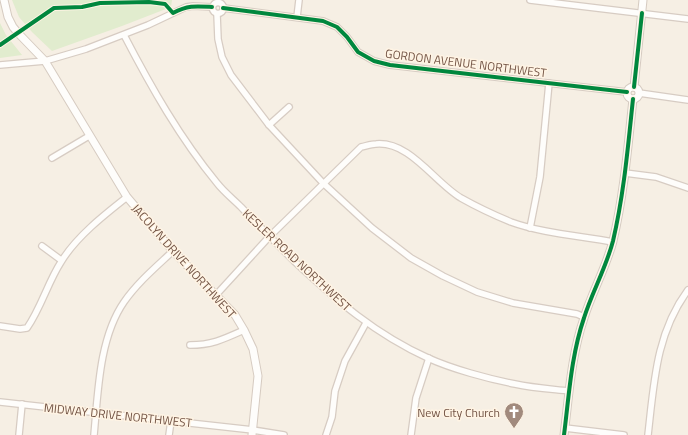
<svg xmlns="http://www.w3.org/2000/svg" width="688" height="435" viewBox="0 0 688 435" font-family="'Titillium Web',sans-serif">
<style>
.green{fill:#e1ecce}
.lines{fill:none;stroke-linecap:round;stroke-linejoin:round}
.street-casing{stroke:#d7ccc3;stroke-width:8}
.secondary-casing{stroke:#d6cbc1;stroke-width:9}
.street{stroke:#fefdfb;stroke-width:5.5}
.secondary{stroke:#fefdfb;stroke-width:7}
.cycleway-casing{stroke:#fff4e4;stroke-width:6}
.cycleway{stroke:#00873e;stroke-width:4}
.labels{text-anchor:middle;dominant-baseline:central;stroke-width:3;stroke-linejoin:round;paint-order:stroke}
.street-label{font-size:12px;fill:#735445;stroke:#fff4e4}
.poi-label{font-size:12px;fill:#735445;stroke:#fff4e4;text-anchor:end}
</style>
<rect width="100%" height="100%" fill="#f6efe4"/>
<!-- green -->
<g class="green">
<polygon points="12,0 172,0 171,7 122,26 52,51 32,32 19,17"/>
<polygon points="0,23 6,35 22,55 0,58"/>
</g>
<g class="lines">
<defs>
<g id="street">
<polyline points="530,0 688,19"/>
<circle cx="218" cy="8" r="5.5"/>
<polyline points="223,8 323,21 337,27 347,37 358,52 374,61 390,65 627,92"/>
<polyline points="217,14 218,39 222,57 231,75 269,125 323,183 372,228 411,258 443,276 477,292 513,303 577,314 584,317"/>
<polyline points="297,17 299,0"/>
<path d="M124 35C151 87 180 138 217 183 224 192 233 199 241 207 258 225 276 243 294 261 336 300 375 334 428 358 452 369 489 379 515 384 533 388 551 389 569 391"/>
<polyline points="0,65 45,61 86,49 148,25 186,7 193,6 212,7"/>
<polyline points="639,93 688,100"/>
<polyline points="269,125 289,107"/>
<polyline points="52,158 89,136"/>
<polyline points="625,173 656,177 688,188"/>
<polyline points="530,228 540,177 549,83"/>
<polyline points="42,246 61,260"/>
<path d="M216 295 269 237 361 147C366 146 371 144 376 144 410 141 434 182 461 198 477 207 494 215 511 222 541 233 581 236 613 242"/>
<path d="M0 326 20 329 27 328C41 308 48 282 61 262 76 237 104 215 127 197"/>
<path d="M190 345C212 345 224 339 244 330"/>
<polyline points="0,402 253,430 284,435"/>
<polyline points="565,428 624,435"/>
<polyline points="19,435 22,404"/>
<path d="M94 435C98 393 99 338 124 302 138 282 156 267 173 251"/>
<polyline points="169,435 171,421"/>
<polyline points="326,435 332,417 335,391 345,361 366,323"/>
<polyline points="411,435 416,398 429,358"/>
<path d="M648 435C654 383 656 333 688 290"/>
</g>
<g id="secondary">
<polyline points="4,0 8,17 13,27 18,33 45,61 127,197 173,251 235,315 244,330 253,349 258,376 252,435"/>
<circle cx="633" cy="93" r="6"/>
<polyline points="634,87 643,0"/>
<path d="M564 435C569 396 571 356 584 318 592 292 606 268 613 241 624 194 628 146 633 99"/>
</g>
</defs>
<!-- street casing -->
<use href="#street" class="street-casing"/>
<!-- secondary casing -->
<use href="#secondary" class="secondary-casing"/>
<!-- street -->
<use href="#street" class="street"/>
<!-- secondary -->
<use href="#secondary" class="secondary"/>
<defs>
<g id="cycleway">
<polyline points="223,8 323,21 337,27 347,37 358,52 374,61 390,65 627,92"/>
<path d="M0 45 54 8 82 7 100 3 149 2 165 4 173 13C188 5 196 6 212 7"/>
<polyline points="634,87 642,13"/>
<path d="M564 435C569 396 571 356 584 318 592 292 606 268 613 241 624 194 628 146 633 99"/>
</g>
</defs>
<!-- cycleway casing -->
<use href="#cycleway" class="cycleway-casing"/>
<!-- cycleway -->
<use href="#cycleway" class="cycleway"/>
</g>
<!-- icons -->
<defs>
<symbol id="church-pin" viewBox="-11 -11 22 30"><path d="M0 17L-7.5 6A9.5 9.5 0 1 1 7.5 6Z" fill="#a18a7d" stroke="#fff4e4"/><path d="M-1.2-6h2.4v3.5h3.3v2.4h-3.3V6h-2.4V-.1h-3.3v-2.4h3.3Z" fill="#fff"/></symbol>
</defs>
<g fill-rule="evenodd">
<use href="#church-pin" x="503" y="401" width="22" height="30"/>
</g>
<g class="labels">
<!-- street labels -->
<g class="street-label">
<text transform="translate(466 63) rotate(7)">GORDON AVENUE NORTHWEST</text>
<text transform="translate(297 260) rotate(43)">KESLER ROAD NORTHWEST</text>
<text transform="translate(184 261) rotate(48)">JACOLYN DRIVE NORTHWEST</text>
<text transform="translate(118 415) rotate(6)">MIDWAY DRIVE NORTHWEST</text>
</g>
<!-- poi labels -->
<g class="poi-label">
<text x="500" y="412">New City Church</text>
</g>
</g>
</svg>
